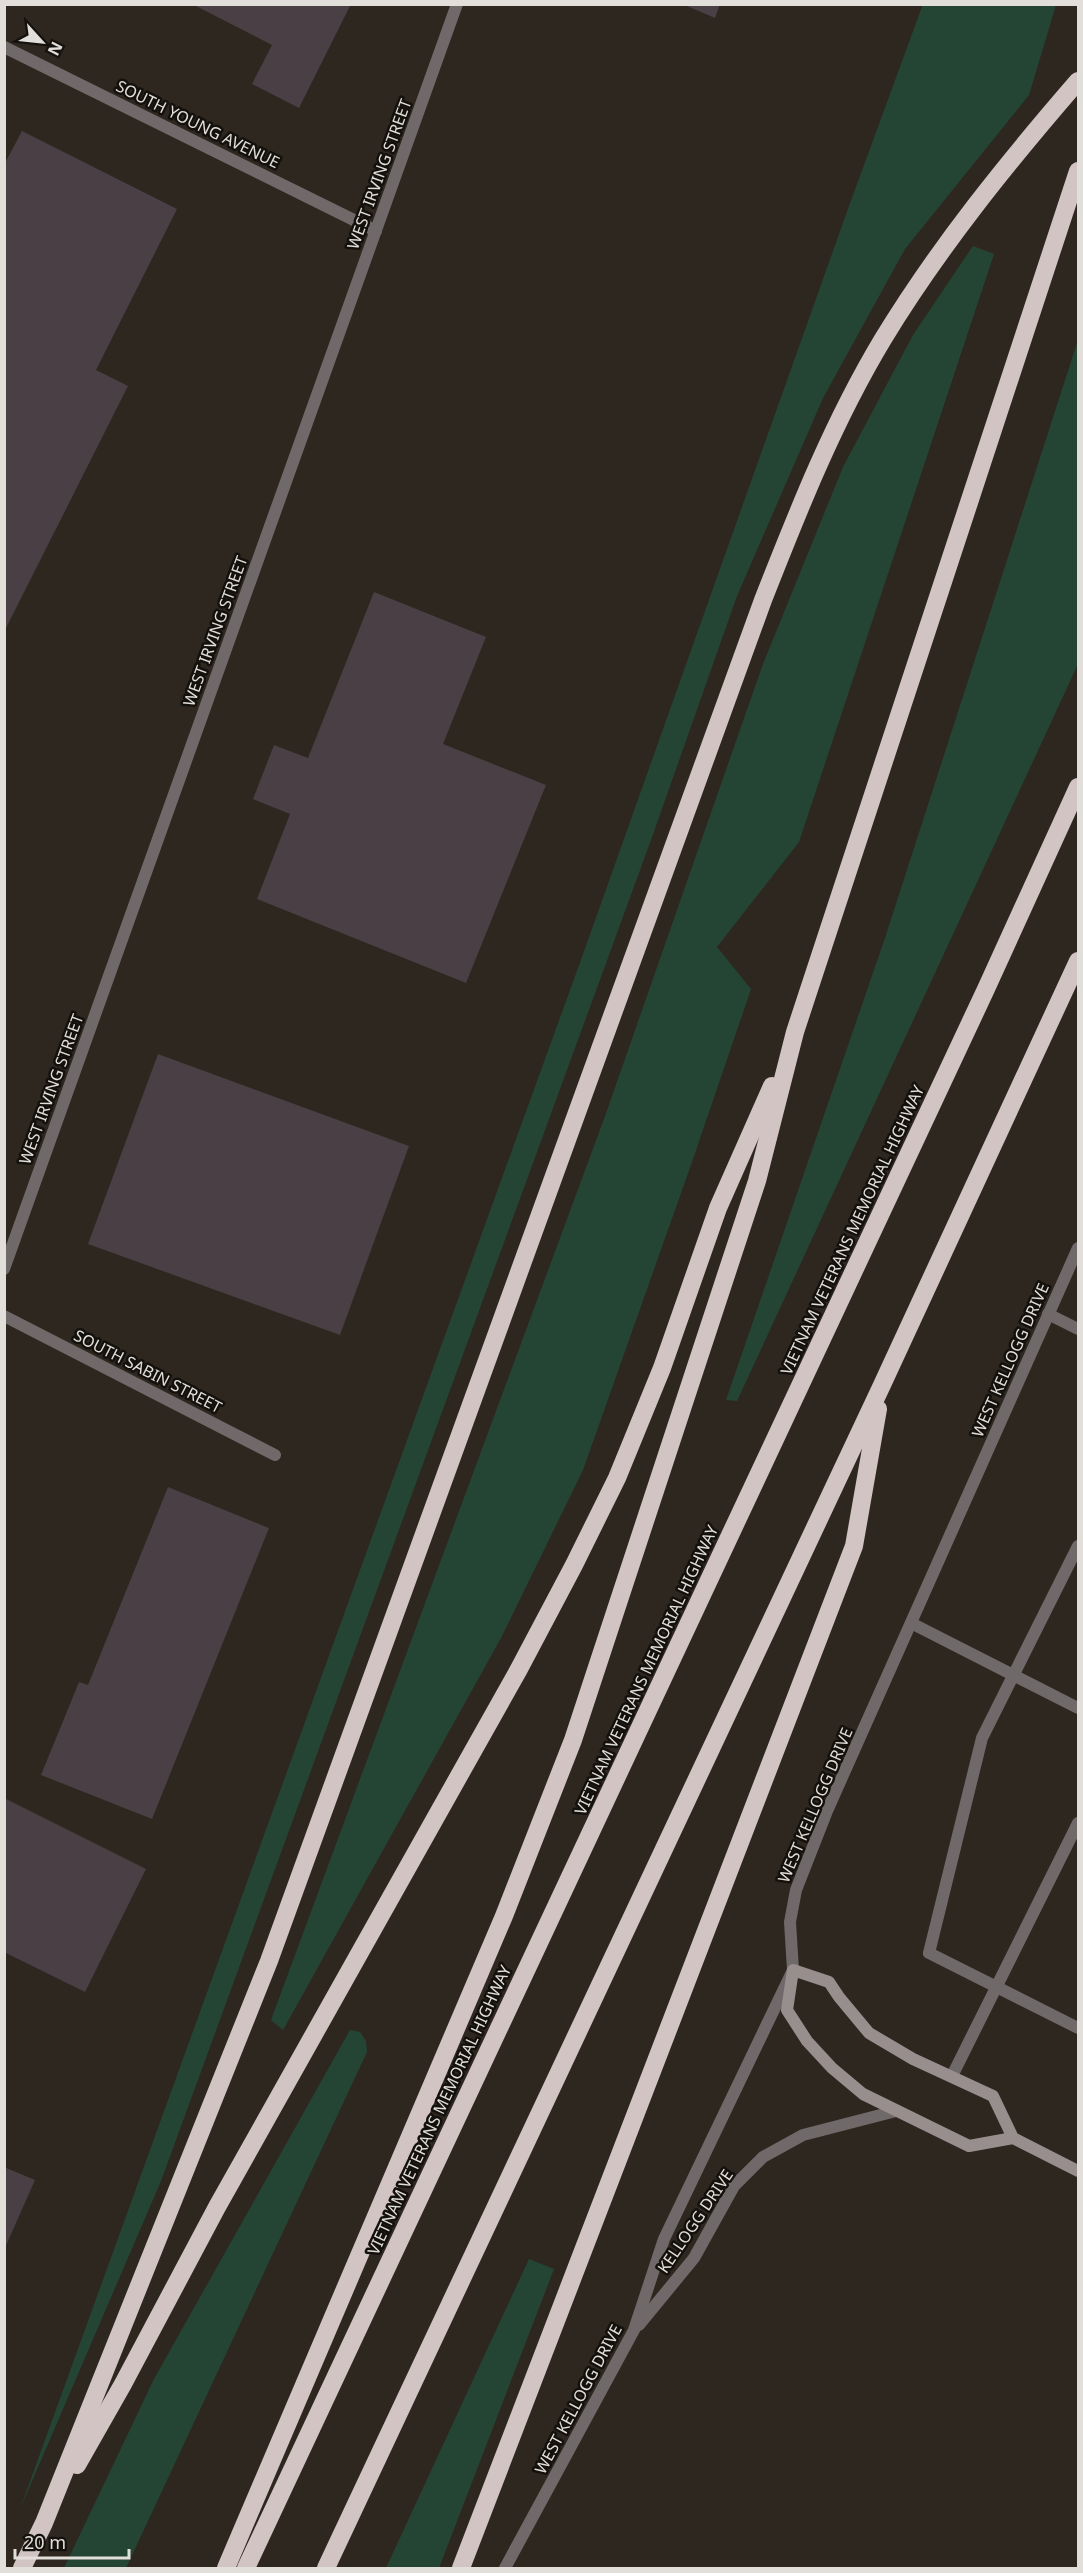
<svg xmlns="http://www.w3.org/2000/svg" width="1083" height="2573" viewBox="0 0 1083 2573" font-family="'Noto Sans',sans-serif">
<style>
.green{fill:#254534}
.building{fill:#493f44}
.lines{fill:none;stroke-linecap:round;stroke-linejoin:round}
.lane{stroke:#6f6969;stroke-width:12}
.street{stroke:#6f6969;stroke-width:12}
.secondary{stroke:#978e8d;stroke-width:12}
.highway{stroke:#d2c4c2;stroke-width:18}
.labels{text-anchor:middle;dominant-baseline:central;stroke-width:5;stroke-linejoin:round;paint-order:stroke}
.street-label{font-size:16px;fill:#e2ded9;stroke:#14110d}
</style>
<rect width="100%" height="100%" fill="#2e2720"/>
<!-- green -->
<g class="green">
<polygon points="923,4 1056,5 1029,95 905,249 823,398 737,596 651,840 161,2181 20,2509 582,957 849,206"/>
<polygon points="973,246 994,254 799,842 717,947 751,989 692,1162 583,1470 501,1638 283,2030 271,2020 604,1119 763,664 843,467 913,335"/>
<polygon points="1078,340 1078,664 737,1401 726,1400 885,938"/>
<polygon points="350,2030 360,2032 366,2041 367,2052 126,2568 64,2568 154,2379"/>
<polygon points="529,2259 554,2269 439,2568 386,2568"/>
</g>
<!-- building -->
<g class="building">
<polygon points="192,4 351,4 299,108 252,84 272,45"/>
<polygon points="682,4 720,4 715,18"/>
<polygon points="22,131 177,209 96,370 128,386 4,632 4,165"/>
<polygon points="374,592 486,637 443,744 546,785 466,983 257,899 290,814 253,799 274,745 308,758"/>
<polygon points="158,1054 409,1146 340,1335 88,1244"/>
<polygon points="168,1487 269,1528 152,1819 41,1775 79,1682 88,1685"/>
<polygon points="4,1798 146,1869 85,1992 4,1952"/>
<polygon points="4,2167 35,2180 4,2250"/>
</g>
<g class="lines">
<!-- lane -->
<g class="lane">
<polyline points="1048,1314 1078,1329"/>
<polyline points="1078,1546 982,1738 929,1953 1078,2028"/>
<polyline points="911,1623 1078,1708"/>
<polyline points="952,2076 1078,1823"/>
</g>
<!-- street -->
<g class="street">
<polyline points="4,47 376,231"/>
<polyline points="4,1269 457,4"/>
<polyline points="4,1316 275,1455"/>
<polyline points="639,2325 694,2258 734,2186 763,2157 803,2135 896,2111"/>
<polyline points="505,2568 634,2330 664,2239 793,1970 790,1922 796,1890 827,1811 1078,1248"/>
</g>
<!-- secondary -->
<polyline class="secondary" points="1013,2138 993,2096 913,2059 869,2033 839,1997 829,1982 793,1970 787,2010 807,2041 832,2068 863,2094 969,2146 1013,2138 1078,2171"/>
<!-- highway -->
<g class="highway">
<polyline points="77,2465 123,2384 217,2207 519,1669 574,1565 617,1478 662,1368 718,1208 772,1086"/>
<path d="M22 2568 44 2523 269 1961 763 600C798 511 833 422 883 339 939 247 1007 163 1078 81"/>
<polyline points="226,2568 504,1916 573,1740 757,1181 795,1032 1078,171"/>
<polyline points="246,2568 986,989 1078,787"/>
<polyline points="326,2568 882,1385 1078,961"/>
<polyline points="461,2568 854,1546 878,1409"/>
</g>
</g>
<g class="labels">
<!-- street labels -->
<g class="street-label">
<text transform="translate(198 124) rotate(26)">SOUTH YOUNG AVENUE</text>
<text transform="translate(379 174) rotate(-70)">WEST IRVING STREET</text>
<text transform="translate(215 631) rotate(-70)">WEST IRVING STREET</text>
<text transform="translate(51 1089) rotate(-70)">WEST IRVING STREET</text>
<text transform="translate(852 1230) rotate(-65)">VIETNAM VETERANS MEMORIAL HIGHWAY</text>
<text transform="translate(1010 1360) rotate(-66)">WEST KELLOGG DRIVE</text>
<text transform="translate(148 1371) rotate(27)">SOUTH SABIN STREET</text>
<text transform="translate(646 1670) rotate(-65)">VIETNAM VETERANS MEMORIAL HIGHWAY</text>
<text transform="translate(815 1805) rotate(-67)">WEST KELLOGG DRIVE</text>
<text transform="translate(439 2110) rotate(-65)">VIETNAM VETERANS MEMORIAL HIGHWAY</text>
<text transform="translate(695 2221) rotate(-56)">KELLOGG DRIVE</text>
<text transform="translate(578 2399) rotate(-62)">WEST KELLOGG DRIVE</text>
</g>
</g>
<!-- border -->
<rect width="1083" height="2573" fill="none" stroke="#e2ded9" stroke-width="12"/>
<!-- north arrow -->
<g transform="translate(42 42) rotate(117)" stroke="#14110d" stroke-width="4.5" paint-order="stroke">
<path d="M0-4.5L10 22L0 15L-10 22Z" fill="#e2ded9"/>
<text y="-9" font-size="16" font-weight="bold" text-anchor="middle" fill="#e2ded9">N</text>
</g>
<!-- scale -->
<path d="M15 2549v9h114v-9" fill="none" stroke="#e2ded9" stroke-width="3"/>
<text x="24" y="2549" font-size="18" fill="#e2ded9" stroke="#14110d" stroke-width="4.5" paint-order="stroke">20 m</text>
</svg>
